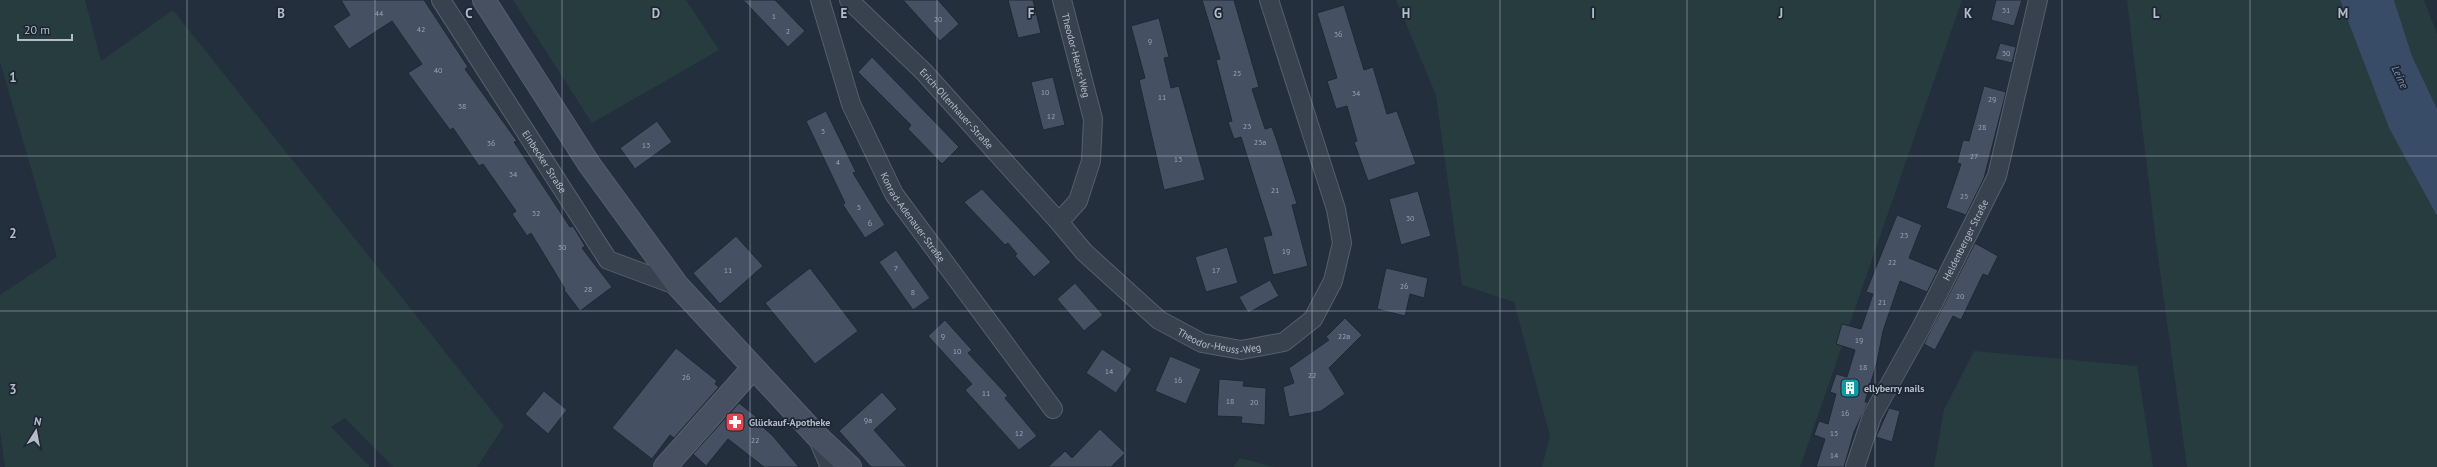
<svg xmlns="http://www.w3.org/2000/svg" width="2437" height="467" viewBox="0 0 2437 467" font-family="'PT Sans',sans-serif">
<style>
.green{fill:#263c3f}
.water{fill:#394c67}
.building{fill:#455162;stroke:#1f2835}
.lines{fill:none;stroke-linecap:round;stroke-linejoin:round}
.street-casing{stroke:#565f6c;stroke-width:20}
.secondary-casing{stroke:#565f6c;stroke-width:24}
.street{stroke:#38414e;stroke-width:18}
.secondary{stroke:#465061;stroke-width:22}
.grid{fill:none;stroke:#b4bcc9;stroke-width:1;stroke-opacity:0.55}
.labels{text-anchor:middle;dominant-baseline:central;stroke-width:3.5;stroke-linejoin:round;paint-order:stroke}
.number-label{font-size:8px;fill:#98a1af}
.street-label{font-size:10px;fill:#b4bcc9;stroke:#1d2633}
.poi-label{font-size:10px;font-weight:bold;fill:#b4bcc9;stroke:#1d2633;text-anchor:start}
.water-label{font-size:11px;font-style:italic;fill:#7c92b1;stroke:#1d2633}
.grid-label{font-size:13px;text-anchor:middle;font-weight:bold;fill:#b4bcc9;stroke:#1d2633;stroke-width:3.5;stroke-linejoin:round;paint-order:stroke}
</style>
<rect width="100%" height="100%" fill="#242f3e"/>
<!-- green -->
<g class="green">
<polygon points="0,0 85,0 101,61 173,10 504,426 477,467 393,467 345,418 331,427 370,467 5,467 0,431 0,295 57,257 0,62"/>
<polygon points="513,0 686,0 719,50 592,123"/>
<polygon points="1396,0 1962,0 1800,467 1542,467 1550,436 1514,302 1462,285 1436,95"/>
<polygon points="2127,0 2340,0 2389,128 2437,216 2437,467 2187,467 2156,242"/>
<polygon points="2394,0 2424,0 2437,34 2437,109 2412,56"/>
<polygon points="1974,351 2137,366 2153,467 1934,467 1944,410"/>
<polygon points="1240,458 1274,467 1233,467"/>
</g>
<!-- water -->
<polygon class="water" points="2340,0 2394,0 2412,56 2437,109 2437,216 2389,128"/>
<!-- building -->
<g class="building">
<polygon points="341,0 424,0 468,67 465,69 517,141 514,142 570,227 573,226 585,246 582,248 612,287 580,311 564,290 565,289 531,233 527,236 512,214 516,211 483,164 479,166 453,128 450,130 408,73 422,64 392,21 349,49 333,26 350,15"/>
<polygon points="743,0 775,0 805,31 788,47"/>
<polygon points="903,0 938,0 959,24 940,41"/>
<polygon points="1008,0 1033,0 1041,33 1018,38"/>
<polygon points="1202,0 1234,0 1259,87 1252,89 1265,129 1272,127 1279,147 1297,204 1292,205 1308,266 1273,275 1263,237 1272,235 1241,137 1234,139 1228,122 1232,121 1216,60 1220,59"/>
<polygon points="1996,0 2022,0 2014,26 1991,20"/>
<polygon points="1344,5 1364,70 1373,67 1387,114 1397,111 1416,164 1368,181 1354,142 1357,141 1347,106 1336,109 1327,81 1337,78 1317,13"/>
<polygon points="1159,18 1169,57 1164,58 1171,88 1179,86 1205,180 1164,190 1139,80 1145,78 1131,26"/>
<polygon points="2000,43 2016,47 2012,63 1995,59"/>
<polygon points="872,57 959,147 942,164 908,129 911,125 858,72"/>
<polygon points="1053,77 1065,125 1043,130 1031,82"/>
<polygon points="1984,86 2006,92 1984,178 1966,215 1946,208 1961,164 1957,163 1963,140 1969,141"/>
<polygon points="826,111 856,172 853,173 885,225 865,238 843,205 845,203 806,121"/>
<polygon points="657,121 672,142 635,169 620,148"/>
<polygon points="982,189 1051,262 1034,277 1015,256 1017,254 1008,243 1005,245 964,202"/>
<polygon points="1418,191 1431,236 1401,245 1389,199"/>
<polygon points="1897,215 1922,225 1909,258 1938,270 1927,292 1900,281 1883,331 1877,362 1865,402 1868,402 1854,432 1844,467 1816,467 1825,439 1814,435 1819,421 1828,424 1836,394 1830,392 1836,374 1847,377 1855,350 1836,344 1842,324 1861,329 1873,294 1866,292"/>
<polygon points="736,236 763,266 720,304 693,273"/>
<polygon points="1975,243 1998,256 1988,276 1983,274 1961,320 1953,316 1935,350 1924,344"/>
<polygon points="1227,247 1238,283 1206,292 1195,257"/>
<polygon points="896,250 930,298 913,310 879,262"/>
<polygon points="810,268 858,331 815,364 765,303"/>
<polygon points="1386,268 1428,278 1424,298 1410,294 1405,316 1377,309"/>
<polygon points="1270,280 1279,296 1248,313 1239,297"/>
<polygon points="1075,283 1103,315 1084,331 1057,299"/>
<polygon points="1345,318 1362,335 1329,368 1345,394 1321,411 1289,417 1283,387 1294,383 1289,368 1329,340 1326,337"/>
<polygon points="945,320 972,350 968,353 1008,396 1005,398 1037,436 1019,450 965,390 972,384 928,336"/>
<polygon points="676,348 717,381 715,384 719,387 674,438 670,435 652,459 612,428"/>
<polygon points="1102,349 1132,369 1116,393 1086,373"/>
<polygon points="1170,356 1201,369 1186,404 1155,391"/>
<polygon points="1219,379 1244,381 1243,386 1266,388 1265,425 1241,423 1242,417 1217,416"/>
<polygon points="544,391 567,410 548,434 525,414"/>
<polygon points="882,392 897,409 874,430 907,467 871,467 839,431"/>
<polygon points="739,403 759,419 757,422 772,435 799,467 764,467 728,439 706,466 693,454"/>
<polygon points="1889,408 1900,411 1892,442 1876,437"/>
<polygon points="1100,429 1125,453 1111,467 1048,467 1065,451 1072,458"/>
</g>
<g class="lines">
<defs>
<g id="street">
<path id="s1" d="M441 0 608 260 678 286"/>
<path id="s2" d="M820 0 851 104 894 194 1053 409"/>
<path id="s3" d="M849 0 924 72 1059 222"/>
<path id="s4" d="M1062 0 1093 119 1091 161 1078 201 1059 222 1084 252 1159 320 1202 343 1241 350 1284 342 1313 319 1333 281 1342 243 1336 209 1269 0"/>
<polyline points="818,439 830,467"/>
<path id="s5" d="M1855 467 1872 416 1921 328 1997 176 2038 0"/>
</g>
<g id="secondary">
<polyline points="484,0 589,164 678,286 817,436 850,467"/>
<polyline points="665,467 753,368"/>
</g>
</defs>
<!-- street casing -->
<use href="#street" class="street-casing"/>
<!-- secondary casing -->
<use href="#secondary" class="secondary-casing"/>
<!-- street -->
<use href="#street" class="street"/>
<!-- secondary -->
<use href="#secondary" class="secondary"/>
</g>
<!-- grid -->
<path class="grid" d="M187 0V467M375 0V467M562 0V467M750 0V467M937 0V467M1125 0V467M1312 0V467M1500 0V467M1687 0V467M1875 0V467M2062 0V467M2250 0V467M0 156H2437M0 311H2437"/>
<!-- icons -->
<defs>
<symbol id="building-square" viewBox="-11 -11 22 22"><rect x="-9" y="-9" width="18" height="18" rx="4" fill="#0f9aa8" stroke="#1d2633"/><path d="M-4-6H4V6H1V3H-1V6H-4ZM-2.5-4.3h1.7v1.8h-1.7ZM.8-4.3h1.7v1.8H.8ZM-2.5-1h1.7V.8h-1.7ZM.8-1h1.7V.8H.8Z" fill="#fff"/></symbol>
<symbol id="pharmacy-square" viewBox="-11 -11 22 22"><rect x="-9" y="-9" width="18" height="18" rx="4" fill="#e0444e" stroke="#1d2633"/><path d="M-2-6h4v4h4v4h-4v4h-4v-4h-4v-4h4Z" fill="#fff"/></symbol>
</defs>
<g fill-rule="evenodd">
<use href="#building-square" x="1839" y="377" width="22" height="22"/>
<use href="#pharmacy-square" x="724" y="411" width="22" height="22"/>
</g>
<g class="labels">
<!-- number labels -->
<g class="number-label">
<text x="2006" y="10">31</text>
<text x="379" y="13">44</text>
<text x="774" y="16">1</text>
<text x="938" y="19">20</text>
<text x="421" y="29">42</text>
<text x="788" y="31">2</text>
<text x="1338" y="34">36</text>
<text x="1150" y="41">9</text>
<text x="2006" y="53">30</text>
<text x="438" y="70">40</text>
<text x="1237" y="73">25</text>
<text x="1045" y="92">10</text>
<text x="1356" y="93">34</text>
<text x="1162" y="97">11</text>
<text x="1992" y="99">29</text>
<text x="462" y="106">38</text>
<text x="1051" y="116">12</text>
<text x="1247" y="126">23</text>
<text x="1982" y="127">28</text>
<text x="823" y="131">3</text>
<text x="1260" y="142">23a</text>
<text x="491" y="143">36</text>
<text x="646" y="145">13</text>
<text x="1974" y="156">27</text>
<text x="1178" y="159">13</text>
<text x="838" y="162">4</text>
<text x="513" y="174">34</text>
<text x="1275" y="190">21</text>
<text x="1964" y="196">25</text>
<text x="859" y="207">5</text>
<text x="536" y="213">32</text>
<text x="1410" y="218">30</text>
<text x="870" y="223">6</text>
<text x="1904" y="235">23</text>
<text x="562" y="247">30</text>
<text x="1286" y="251">19</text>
<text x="1892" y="262">22</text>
<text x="896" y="268">7</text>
<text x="728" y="270">11</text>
<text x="1216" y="270">17</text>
<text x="1404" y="286">26</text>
<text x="588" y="289">28</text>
<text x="913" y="292">8</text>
<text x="1960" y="296">20</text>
<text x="1882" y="302">21</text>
<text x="943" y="336">9</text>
<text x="1344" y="336">22a</text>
<text x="1859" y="340">19</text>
<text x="957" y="351">10</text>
<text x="1863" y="367">18</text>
<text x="1109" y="371">14</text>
<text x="1312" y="375">22</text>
<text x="686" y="377">26</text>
<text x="1178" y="380">16</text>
<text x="986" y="393">11</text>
<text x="1230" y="401">18</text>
<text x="1254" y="402">20</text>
<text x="1845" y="413">16</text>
<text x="868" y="420">9a</text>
<text x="1019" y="433">12</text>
<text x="1834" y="433">15</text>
<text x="755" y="440">22</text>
<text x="1834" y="455">14</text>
</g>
<!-- street labels -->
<g class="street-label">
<text stroke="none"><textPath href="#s4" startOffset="57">Theodor-Heuss-Weg</textPath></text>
<text stroke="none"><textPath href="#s3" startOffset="153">Erich-Ollenhauer-Straße</textPath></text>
<text stroke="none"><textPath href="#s1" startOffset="192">Einbecker Straße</textPath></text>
<text stroke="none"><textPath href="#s2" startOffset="238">Konrad-Adenauer-Straße</textPath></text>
<text stroke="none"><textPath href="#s5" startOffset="253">Heldenberger Straße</textPath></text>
<text stroke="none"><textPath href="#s4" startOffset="441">Theodor-Heuss-Weg</textPath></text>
</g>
<!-- poi labels -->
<g class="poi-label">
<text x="1864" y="388">ellyberry nails</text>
<text x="749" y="422">Glückauf-Apotheke</text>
</g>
<!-- water labels -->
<g class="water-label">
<text transform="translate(2400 77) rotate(64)">Leine</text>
</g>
</g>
<g class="grid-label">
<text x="281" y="18">B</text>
<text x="469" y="18">C</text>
<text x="656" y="18">D</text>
<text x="844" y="18">E</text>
<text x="1031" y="18">F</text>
<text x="1218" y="18">G</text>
<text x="1406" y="18">H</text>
<text x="1593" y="18">I</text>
<text x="1781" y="18">J</text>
<text x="1968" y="18">K</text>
<text x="2156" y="18">L</text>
<text x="2343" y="18">M</text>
<text x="13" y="82">1</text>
<text x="13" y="238">2</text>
<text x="13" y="394">3</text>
</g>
<!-- north arrow -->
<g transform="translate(36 431) rotate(11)" stroke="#1d2633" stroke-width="3" paint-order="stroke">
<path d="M0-3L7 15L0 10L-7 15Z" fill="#b4bcc9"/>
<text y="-6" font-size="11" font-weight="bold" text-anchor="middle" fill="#b4bcc9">N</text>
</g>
<!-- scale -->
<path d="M18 34v6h54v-6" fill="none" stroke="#b4bcc9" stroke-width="2"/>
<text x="24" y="34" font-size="12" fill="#b4bcc9" stroke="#1d2633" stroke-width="3" paint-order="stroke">20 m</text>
</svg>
